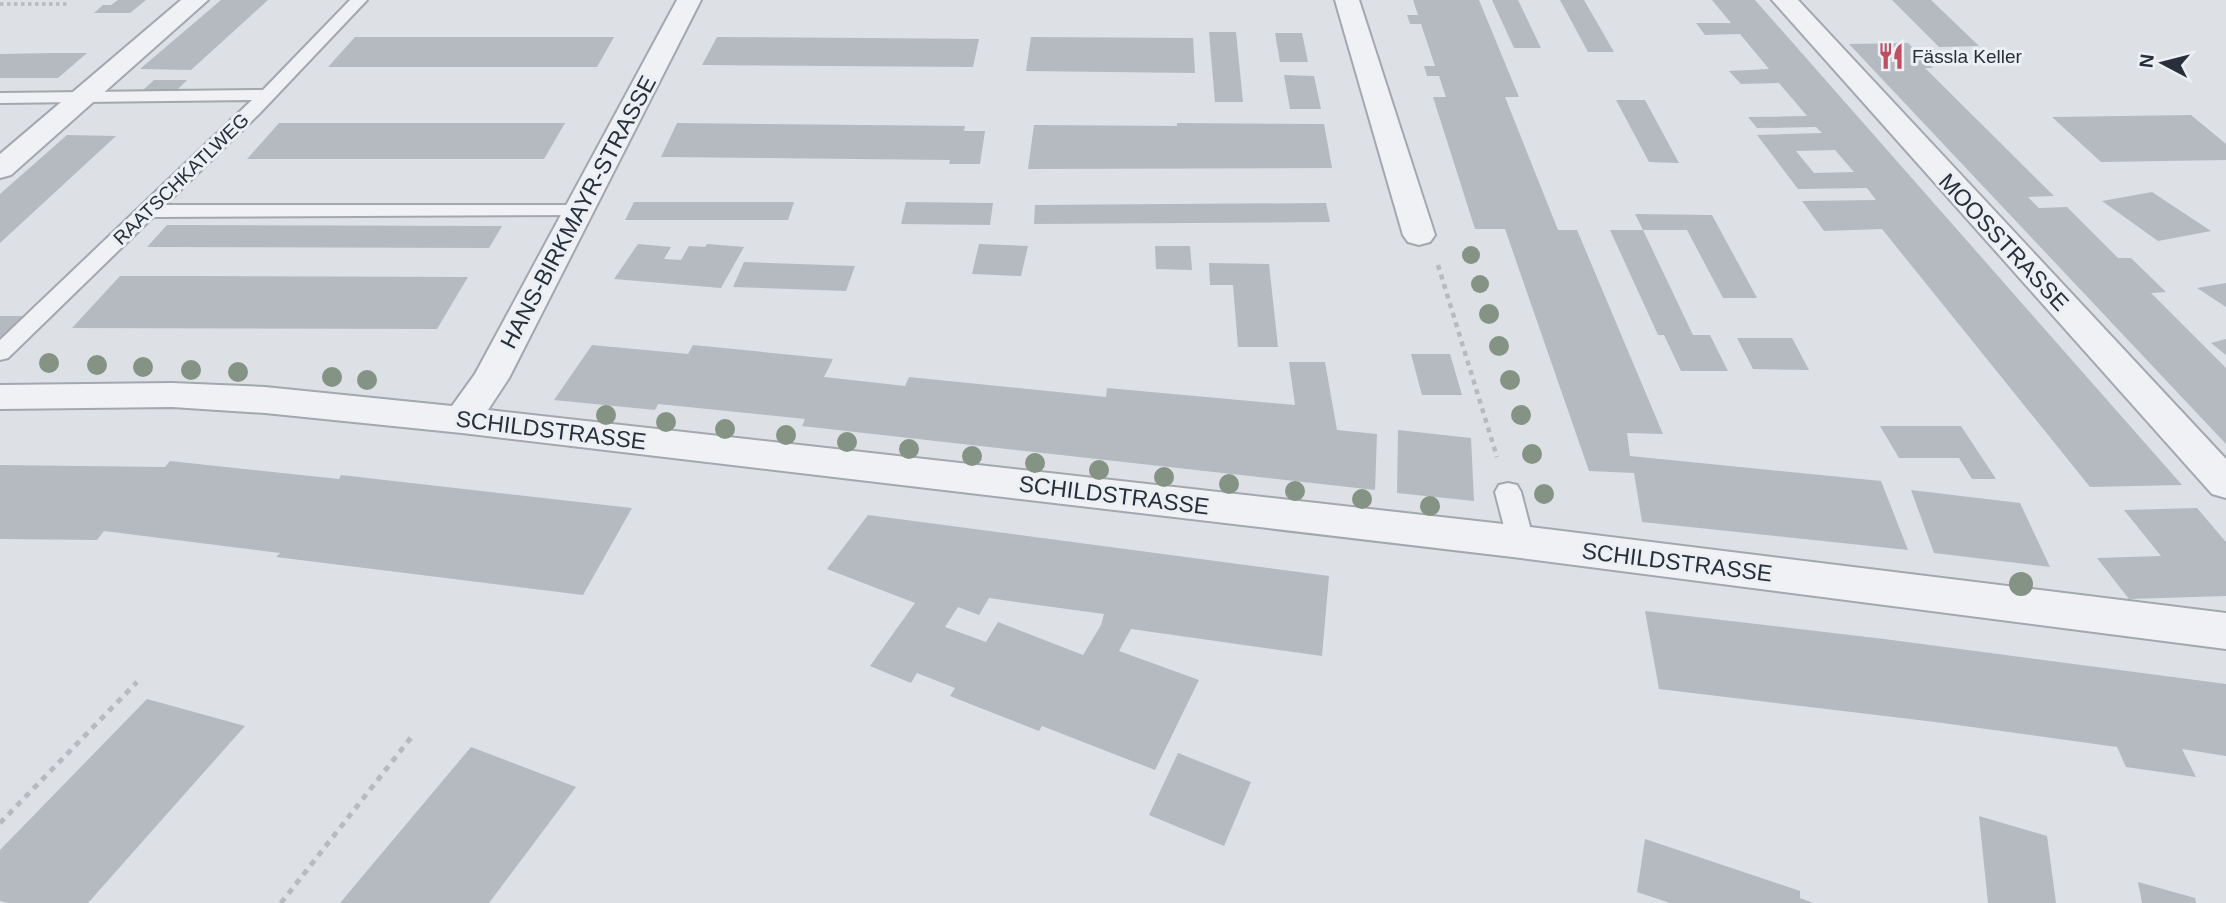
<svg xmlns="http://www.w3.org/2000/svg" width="2226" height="903" viewBox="0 0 2226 903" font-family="Arial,sans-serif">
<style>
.building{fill:#b5bac1;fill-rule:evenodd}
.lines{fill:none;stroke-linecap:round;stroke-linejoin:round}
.service-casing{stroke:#a3a7ae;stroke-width:4}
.minor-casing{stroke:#a3a7ae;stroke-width:4}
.path-far2{stroke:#b7bbc0;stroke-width:3.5;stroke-dasharray:3.5 3.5;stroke-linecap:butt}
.path-far1{stroke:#b7bbc0;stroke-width:4.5;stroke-dasharray:5 5;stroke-linecap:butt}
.path{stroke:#b7bbc0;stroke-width:5;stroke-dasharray:6 6;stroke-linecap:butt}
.service{fill:#eff1f4;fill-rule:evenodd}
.minor{fill:#eff1f4;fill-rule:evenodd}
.tree{fill:#859385}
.labels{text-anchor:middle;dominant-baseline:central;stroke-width:6;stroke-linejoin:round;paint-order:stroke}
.far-poi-label{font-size:19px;fill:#282f3a;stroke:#eceff3;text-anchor:start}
.far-street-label{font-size:19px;fill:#282f3a;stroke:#eceff3}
.street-label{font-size:23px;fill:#282f3a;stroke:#eceff3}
</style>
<rect width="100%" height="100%" fill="#dde0e5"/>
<!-- building -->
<g class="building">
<polygon points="118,0 146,0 130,13 94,13 103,5 111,5"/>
<polygon points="221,0 268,0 191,70 140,69"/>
<polygon points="1413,0 1479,0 1519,97 1505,97 1558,230 1577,230 1663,434 1627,433 1630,456 1881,481 1908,550 1642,522 1634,473 1589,471 1505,229 1475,229 1433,97 1446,97 1439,76 1427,76 1424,66 1435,66 1421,24 1410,24 1407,15 1418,15"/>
<polygon points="1492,0 1518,0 1541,48 1514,48"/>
<polygon points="1560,0 1584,0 1614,52 1588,52"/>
<path d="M1712 0H1755L2182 485 2090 487 1882 229 1824 231 1802 201 1876 200 1867 188 1798 189 1757 135 1822 133 1816 127 1757 128 1748 117 1807 116 1779 83 1741 84 1729 71 1769 69 1740 34 1705 35 1696 23H1731ZM1835 150 1854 172 1814 173 1796 151Z"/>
<polygon points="1892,0 1931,0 1979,46 1939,47"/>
<polygon points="1209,32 1236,32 1243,102 1215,102"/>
<polygon points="1275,33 1302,33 1308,62 1280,62"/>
<polygon points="355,37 614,37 597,67 328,67"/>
<polygon points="717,37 869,38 979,39 973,67 702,65"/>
<polygon points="1031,37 1193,38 1195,73 1026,71"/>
<polygon points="1908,43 1933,68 1925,68 2054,196 2028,197 2039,208 2067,207 2118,258 2131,258 2166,292 2151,293 2226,368 2226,444 1849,44"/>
<polygon points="53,53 87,53 58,78 0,78 0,54"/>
<polygon points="1284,75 1314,76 1321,109 1290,109"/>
<polygon points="154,80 187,80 176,91 142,91"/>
<polygon points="1616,100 1645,100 1679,163 1649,162"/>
<polygon points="2191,115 2226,144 2226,160 2101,162 2052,117"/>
<polygon points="279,123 565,123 544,159 247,159"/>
<polygon points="677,123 965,126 964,131 985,131 980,164 949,164 950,160 661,157"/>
<polygon points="1177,123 1324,124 1332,168 1028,169 1034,125 1177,126"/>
<polygon points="67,135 116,136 0,243 0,194"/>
<polygon points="2152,192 2211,231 2158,241 2102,201"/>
<polygon points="634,202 794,202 788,220 625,220"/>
<polygon points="906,202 993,203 990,225 901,224"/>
<polygon points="1326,203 1330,222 1034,224 1035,205"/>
<polygon points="1635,214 1712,215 1757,298 1723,298 1687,230 1643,230"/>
<polygon points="167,225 185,225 502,226 489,248 147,247"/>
<polygon points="1610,230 1643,230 1693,335 1710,335 1728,371 1681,371 1664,335 1658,335"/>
<polygon points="638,244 671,247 664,259 681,260 689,246 705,247 707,244 744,247 721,288 614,279"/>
<polygon points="979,244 1028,246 1021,276 972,274"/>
<polygon points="1155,246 1190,246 1192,270 1156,269"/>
<polygon points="744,262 855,266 846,291 733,287"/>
<polygon points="1209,263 1269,264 1278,347 1238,347 1233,285 1210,285"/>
<polygon points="120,276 193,276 468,277 437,329 72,328"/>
<polygon points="2226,283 2226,307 2197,288"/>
<polygon points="0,316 23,316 0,338"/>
<polygon points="1737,338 1792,338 1809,370 1753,369"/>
<polygon points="2226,339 2226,355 2211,343"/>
<polygon points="592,345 688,354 693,345 833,359 824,377 905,386 909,377 1106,397 1107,388 1295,405 1289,362 1325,362 1337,430 1377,434 1375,490 802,426 805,419 658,404 655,410 554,400"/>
<polygon points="1411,354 1450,354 1462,395 1422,395"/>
<polygon points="1880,426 1961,426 1996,479 1972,479 1959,458 1899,458"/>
<polygon points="1398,430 1471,438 1474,501 1397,493"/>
<polygon points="170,461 339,479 341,475 632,508 583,595 276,557 280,553 104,531 97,540 0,539 0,465 165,467"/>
<polygon points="1911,490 2020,503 2050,567 1934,553"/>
<polygon points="2197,508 2226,542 2226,596 2129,599 2097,558 2161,556 2124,510"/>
<path d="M868 515 1329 576 1322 656 1131 629 1119 651 1199 680 1155 770 1042 726 1039 731 950 696 955 688 917 673 911 683 870 666 915 603 827 569ZM989 598 1023 603 1104 614 1101 625 1083 655 998 622 986 642 945 627 958 607 979 615Z"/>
<polygon points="1645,611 1884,639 2226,684 2226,756 2182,749 2196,777 2126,767 2117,747 1935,722 1659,689"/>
<polygon points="147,699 245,726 88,903 8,903 0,901 0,850"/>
<polygon points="471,747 576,787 489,903 340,903"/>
<polygon points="1178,753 1251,782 1224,846 1149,815"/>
<polygon points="1979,816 2047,836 2056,903 1988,903"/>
<polygon points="1645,839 1800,891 1800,898 1813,903 1670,903 1637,892"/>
<polygon points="2138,882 2195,898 2196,903 2142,903"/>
</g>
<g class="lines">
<defs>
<g id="service">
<polygon points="350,0 367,0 259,114 165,205 579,205 586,207 589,211 586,215 153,217 8,358 0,360 0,340 252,100 0,103 0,93 263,90"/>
<polygon points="1508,483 1517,485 1521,492 1534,542 1530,549 1521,552 1512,549 1508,542 1495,492 1499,485"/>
</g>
<g id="minor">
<polygon points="181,0 208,0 11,175 0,178 0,154"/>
<polygon points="677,0 701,0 509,378 488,410 1521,526 2226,613 2226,649 1521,558 462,433 265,413 172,407 0,409 0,385 172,383 265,387 452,406 475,374"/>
<polygon points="1335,0 1359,0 1435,235 1430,242 1419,245 1408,242 1403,235"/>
<polygon points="1772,0 1798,0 2226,459 2226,498 2212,494"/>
</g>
</defs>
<!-- service casing -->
<use href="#service" class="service-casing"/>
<!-- minor casing -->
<use href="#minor" class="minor-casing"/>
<!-- path-far2 -->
<polyline class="path-far2" points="0,4 69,4"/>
<!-- path-far1 -->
<polyline class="path-far1" points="1438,265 1497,457"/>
<!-- path -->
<g class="path">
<polyline points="0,823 137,682"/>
<polyline points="281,903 413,735"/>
</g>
<!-- service -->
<use href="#service" class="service"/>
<!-- minor -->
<use href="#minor" class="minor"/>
</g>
<!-- trees -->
<g class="tree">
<circle cx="1471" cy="255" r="9"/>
<circle cx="1480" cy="284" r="9"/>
<circle cx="1489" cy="314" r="10"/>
<circle cx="1499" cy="346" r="10"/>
<circle cx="49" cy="363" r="10"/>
<circle cx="97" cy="365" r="10"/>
<circle cx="143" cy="367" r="10"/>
<circle cx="191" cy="370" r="10"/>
<circle cx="238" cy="372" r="10"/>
<circle cx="332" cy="377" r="10"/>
<circle cx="367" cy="380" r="10"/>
<circle cx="1510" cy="380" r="10"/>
<circle cx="606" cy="415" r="10"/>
<circle cx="1521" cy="415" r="10"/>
<circle cx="666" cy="422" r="10"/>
<circle cx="725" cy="429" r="10"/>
<circle cx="786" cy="435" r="10"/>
<circle cx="847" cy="442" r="10"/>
<circle cx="909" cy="449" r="10"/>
<circle cx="1532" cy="454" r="10"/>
<circle cx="972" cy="456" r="10"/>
<circle cx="1035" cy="463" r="10"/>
<circle cx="1099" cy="470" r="10"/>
<circle cx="1164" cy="477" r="10"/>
<circle cx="1229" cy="484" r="10"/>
<circle cx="1295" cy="491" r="10"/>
<circle cx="1544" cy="494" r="10"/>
<circle cx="1362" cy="499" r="10"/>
<circle cx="1430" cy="506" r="10"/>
<circle cx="2021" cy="584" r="12"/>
</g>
<!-- icons -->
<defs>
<symbol id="restaurant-bare" viewBox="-9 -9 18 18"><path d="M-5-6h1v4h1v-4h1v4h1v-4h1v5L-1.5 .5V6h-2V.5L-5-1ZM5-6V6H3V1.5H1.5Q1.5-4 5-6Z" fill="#be4e60" stroke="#eceff3" stroke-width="2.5" paint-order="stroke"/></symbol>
</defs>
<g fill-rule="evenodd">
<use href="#restaurant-bare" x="1872" y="37" width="38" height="38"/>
</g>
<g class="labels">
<!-- far-poi labels -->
<g class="far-poi-label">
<text x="1912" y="56">Fässla Keller</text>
</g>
<!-- far-street labels -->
<g class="far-street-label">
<text transform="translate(181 179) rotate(-44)">RAATSCHKATLWEG</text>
</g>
<!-- street labels -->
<g class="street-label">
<text transform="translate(578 212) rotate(-62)">HANS-BIRKMAYR-STRASSE</text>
<text transform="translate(2004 242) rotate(47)">MOOSSTRASSE</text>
<text transform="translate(551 430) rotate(7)">SCHILDSTRASSE</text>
<text transform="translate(1114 495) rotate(7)">SCHILDSTRASSE</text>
<text transform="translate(1677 562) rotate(7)">SCHILDSTRASSE</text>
</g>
</g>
<!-- north arrow -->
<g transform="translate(2163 63) rotate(277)" stroke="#eceff3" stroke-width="5" paint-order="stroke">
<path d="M0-5L12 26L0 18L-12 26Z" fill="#282f3a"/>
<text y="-10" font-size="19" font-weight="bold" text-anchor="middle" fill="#282f3a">N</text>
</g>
</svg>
